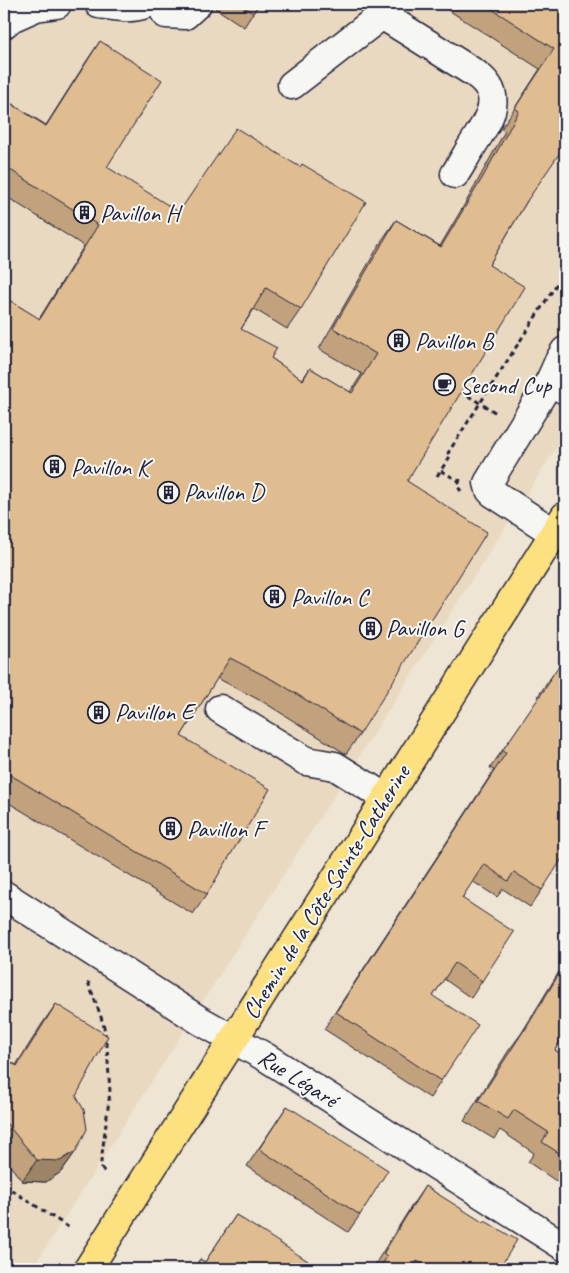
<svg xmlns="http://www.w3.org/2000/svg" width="569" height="1273" viewBox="0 0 569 1273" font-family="Caveat,sans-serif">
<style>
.built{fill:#ead9c1}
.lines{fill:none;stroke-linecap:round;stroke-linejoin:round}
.minor-casing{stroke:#22223b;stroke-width:31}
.major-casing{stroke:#22223b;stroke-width:31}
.path{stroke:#22223b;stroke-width:3;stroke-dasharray:5 4;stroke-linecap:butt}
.minor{stroke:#f6f6f2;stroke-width:28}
.major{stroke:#fde080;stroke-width:28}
.wall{fill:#c1a27d;stroke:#22223b}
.shaded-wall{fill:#9d8466;stroke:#22223b}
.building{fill:#e0bc91;stroke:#22223b}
.labels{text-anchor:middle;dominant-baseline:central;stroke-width:4;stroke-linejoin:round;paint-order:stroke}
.poi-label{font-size:24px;fill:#22223b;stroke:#f6f6f2;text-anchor:start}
.street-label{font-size:24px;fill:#22223b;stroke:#f6f6f2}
</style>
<rect width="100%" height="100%" fill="#efe5d5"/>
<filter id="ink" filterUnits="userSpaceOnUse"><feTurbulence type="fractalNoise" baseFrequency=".02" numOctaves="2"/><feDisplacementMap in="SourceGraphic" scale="10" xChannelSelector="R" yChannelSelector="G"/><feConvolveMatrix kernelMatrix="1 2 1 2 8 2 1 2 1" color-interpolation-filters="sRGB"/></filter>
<g filter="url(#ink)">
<!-- built -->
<polygon class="built" points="4,4 565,4 565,434 32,1269 4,1269"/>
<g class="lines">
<defs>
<g id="minor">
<path d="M99 4C114 6 131 10 145 4"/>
<polyline points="160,4 166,14 185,15 197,4"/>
<path d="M382 15 476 74C505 95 490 118 475 141 468 152 462 163 455 174"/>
<polyline points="4,24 11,18 36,7 57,4"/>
<polyline points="292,85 382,15 389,4"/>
<polyline points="550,381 559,361 565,351"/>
<polyline points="554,533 493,493 490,490 488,483 550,381 565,390"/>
<polyline points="220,709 306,761 335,766 386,798"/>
<polyline points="4,895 199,1020 267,1058 565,1247"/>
</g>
<polyline id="major" points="88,1269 565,516"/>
</defs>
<!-- minor casing -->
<use href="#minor" class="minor-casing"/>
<!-- major casing -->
<use href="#major" class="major-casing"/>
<!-- path -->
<g class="path">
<polyline points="460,391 498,414"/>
<polyline points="441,471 459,481"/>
<polyline points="437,476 451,455 448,453 565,271"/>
<polyline points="460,479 458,487 461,491"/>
<polyline points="88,982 101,1017 104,1027 107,1046 110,1092 101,1162 101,1167 106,1174"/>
<polyline points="4,1185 71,1229"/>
<polyline points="4,1195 8,1188"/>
</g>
<!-- minor -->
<use href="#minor" class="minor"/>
<!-- major -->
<use href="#major" class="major"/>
</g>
<!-- wall -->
<g class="wall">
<polygon points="212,4 259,4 244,27 212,6"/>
<polygon points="439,4 565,4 527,201 489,265 407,481 360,734 346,754 265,703 217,678 181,736 207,894 193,914 4,800 4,297 39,319 84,246 4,195 4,99 46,125 86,62 100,41 107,167 301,309 287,329 254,309 241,329 271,358 302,380 310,368 350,392 362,374 319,349 382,240 396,220 440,246 470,195 505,131 501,129 540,69"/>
<polygon points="565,657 542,890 530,907 503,889 497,897 472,881 462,898 482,981 471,998 444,979 433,996 441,1081 430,1098 324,1029 494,770 490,768 540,697 538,696"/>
<polygon points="565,962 565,1037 563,1036 555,1050 565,1057 565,1174 559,1183 528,1162 534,1153 500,1130 494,1139 464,1121 509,1050 521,1034"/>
<polygon points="56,1004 76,1096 76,1151 61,1172 46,1182 22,1181 4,1158 4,1058 16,1065 42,1024"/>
<polygon points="287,1106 360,1215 348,1232 247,1166"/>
<polygon points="425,1186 499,1269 372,1269 411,1207"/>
<polygon points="236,1215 306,1263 316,1269 193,1269 200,1259 205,1262"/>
</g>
<!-- shaded-wall -->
<polygon class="shaded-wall" points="76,1151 61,1172 46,1182 22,1181 37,1160"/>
<!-- building -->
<g class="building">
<polygon points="239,4 259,4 253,13"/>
<polygon points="484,4 565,4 565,145 527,201 489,265 525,287 407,481 487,532 360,734 279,683 230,658 181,736 270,789 207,894 4,771 4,297 40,319 98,225 4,166 4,99 46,126 100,41 162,80 107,167 179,212 236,128 300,167 302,164 366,202 301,309 266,288 241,329 277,348 271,358 303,380 310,368 352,393 376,354 333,328 396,220 441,247 484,175 519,111 515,108 554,49"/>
<polygon points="565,657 565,854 542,890 514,872 508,881 484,864 462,898 514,932 482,981 455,963 433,996 478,1025 441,1081 336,1012 506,753 502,751 551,680 550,679"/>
<polygon points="565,964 565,1032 555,1050 565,1057 565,1157 542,1142 548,1132 514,1110 508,1119 478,1101 524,1030 525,1030"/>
<polygon points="56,1004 108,1036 76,1096 84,1110 87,1129 76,1151 60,1161 37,1160 6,1123 4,1127 4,1058 17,1066"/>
<polygon points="287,1106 388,1170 360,1215 259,1149"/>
<polygon points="425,1186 484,1223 485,1221 517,1240 499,1269 431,1269 417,1261 412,1269 379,1269 387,1257 383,1254"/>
<polygon points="236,1215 308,1261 306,1263 316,1269 255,1269 244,1262 239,1269 194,1269 200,1259 205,1262"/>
</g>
</g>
<!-- icons -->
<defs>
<symbol id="building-ring" viewBox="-11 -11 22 22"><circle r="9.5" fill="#f6f6f2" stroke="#22223b" stroke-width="1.5"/><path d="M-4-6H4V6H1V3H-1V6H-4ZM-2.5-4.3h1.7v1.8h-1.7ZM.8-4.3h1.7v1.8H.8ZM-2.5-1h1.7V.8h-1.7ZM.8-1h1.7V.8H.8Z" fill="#22223b"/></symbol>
<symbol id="cafe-ring" viewBox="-11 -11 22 22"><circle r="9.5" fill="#f6f6f2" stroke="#22223b" stroke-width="1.5"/><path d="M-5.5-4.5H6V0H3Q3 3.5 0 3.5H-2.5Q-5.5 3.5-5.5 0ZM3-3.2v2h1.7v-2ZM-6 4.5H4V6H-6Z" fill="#22223b"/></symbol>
</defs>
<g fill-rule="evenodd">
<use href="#building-ring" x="72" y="200" width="25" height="25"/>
<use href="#building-ring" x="386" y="328" width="25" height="25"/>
<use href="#cafe-ring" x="432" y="372" width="25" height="25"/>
<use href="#building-ring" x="42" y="454" width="25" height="25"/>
<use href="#building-ring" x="156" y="480" width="25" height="25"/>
<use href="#building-ring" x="262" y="584" width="25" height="25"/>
<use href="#building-ring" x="358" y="616" width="25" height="25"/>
<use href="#building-ring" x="86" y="700" width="25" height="25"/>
<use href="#building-ring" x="158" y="816" width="25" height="25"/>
</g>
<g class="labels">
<!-- poi labels -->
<g class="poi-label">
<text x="100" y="213">Pavillon H</text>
<text x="415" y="341">Pavillon B</text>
<text x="460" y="385">Second Cup</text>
<text x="71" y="467">Pavillon K</text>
<text x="184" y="492">Pavillon D</text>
<text x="291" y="597">Pavillon C</text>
<text x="386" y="628">Pavillon G</text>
<text x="115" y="712">Pavillon E</text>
<text x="187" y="829">Pavillon F</text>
</g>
<!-- street labels -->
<g class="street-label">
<text transform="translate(326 892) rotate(-58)">Chemin de la Côte-Sainte-Catherine</text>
<text transform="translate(298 1078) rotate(32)">Rue Légaré</text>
</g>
</g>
<!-- margin -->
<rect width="569" height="1273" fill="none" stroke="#f6f6f2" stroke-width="20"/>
<rect x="10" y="10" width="549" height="1253" fill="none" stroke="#22223b" stroke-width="2" filter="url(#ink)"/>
</svg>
